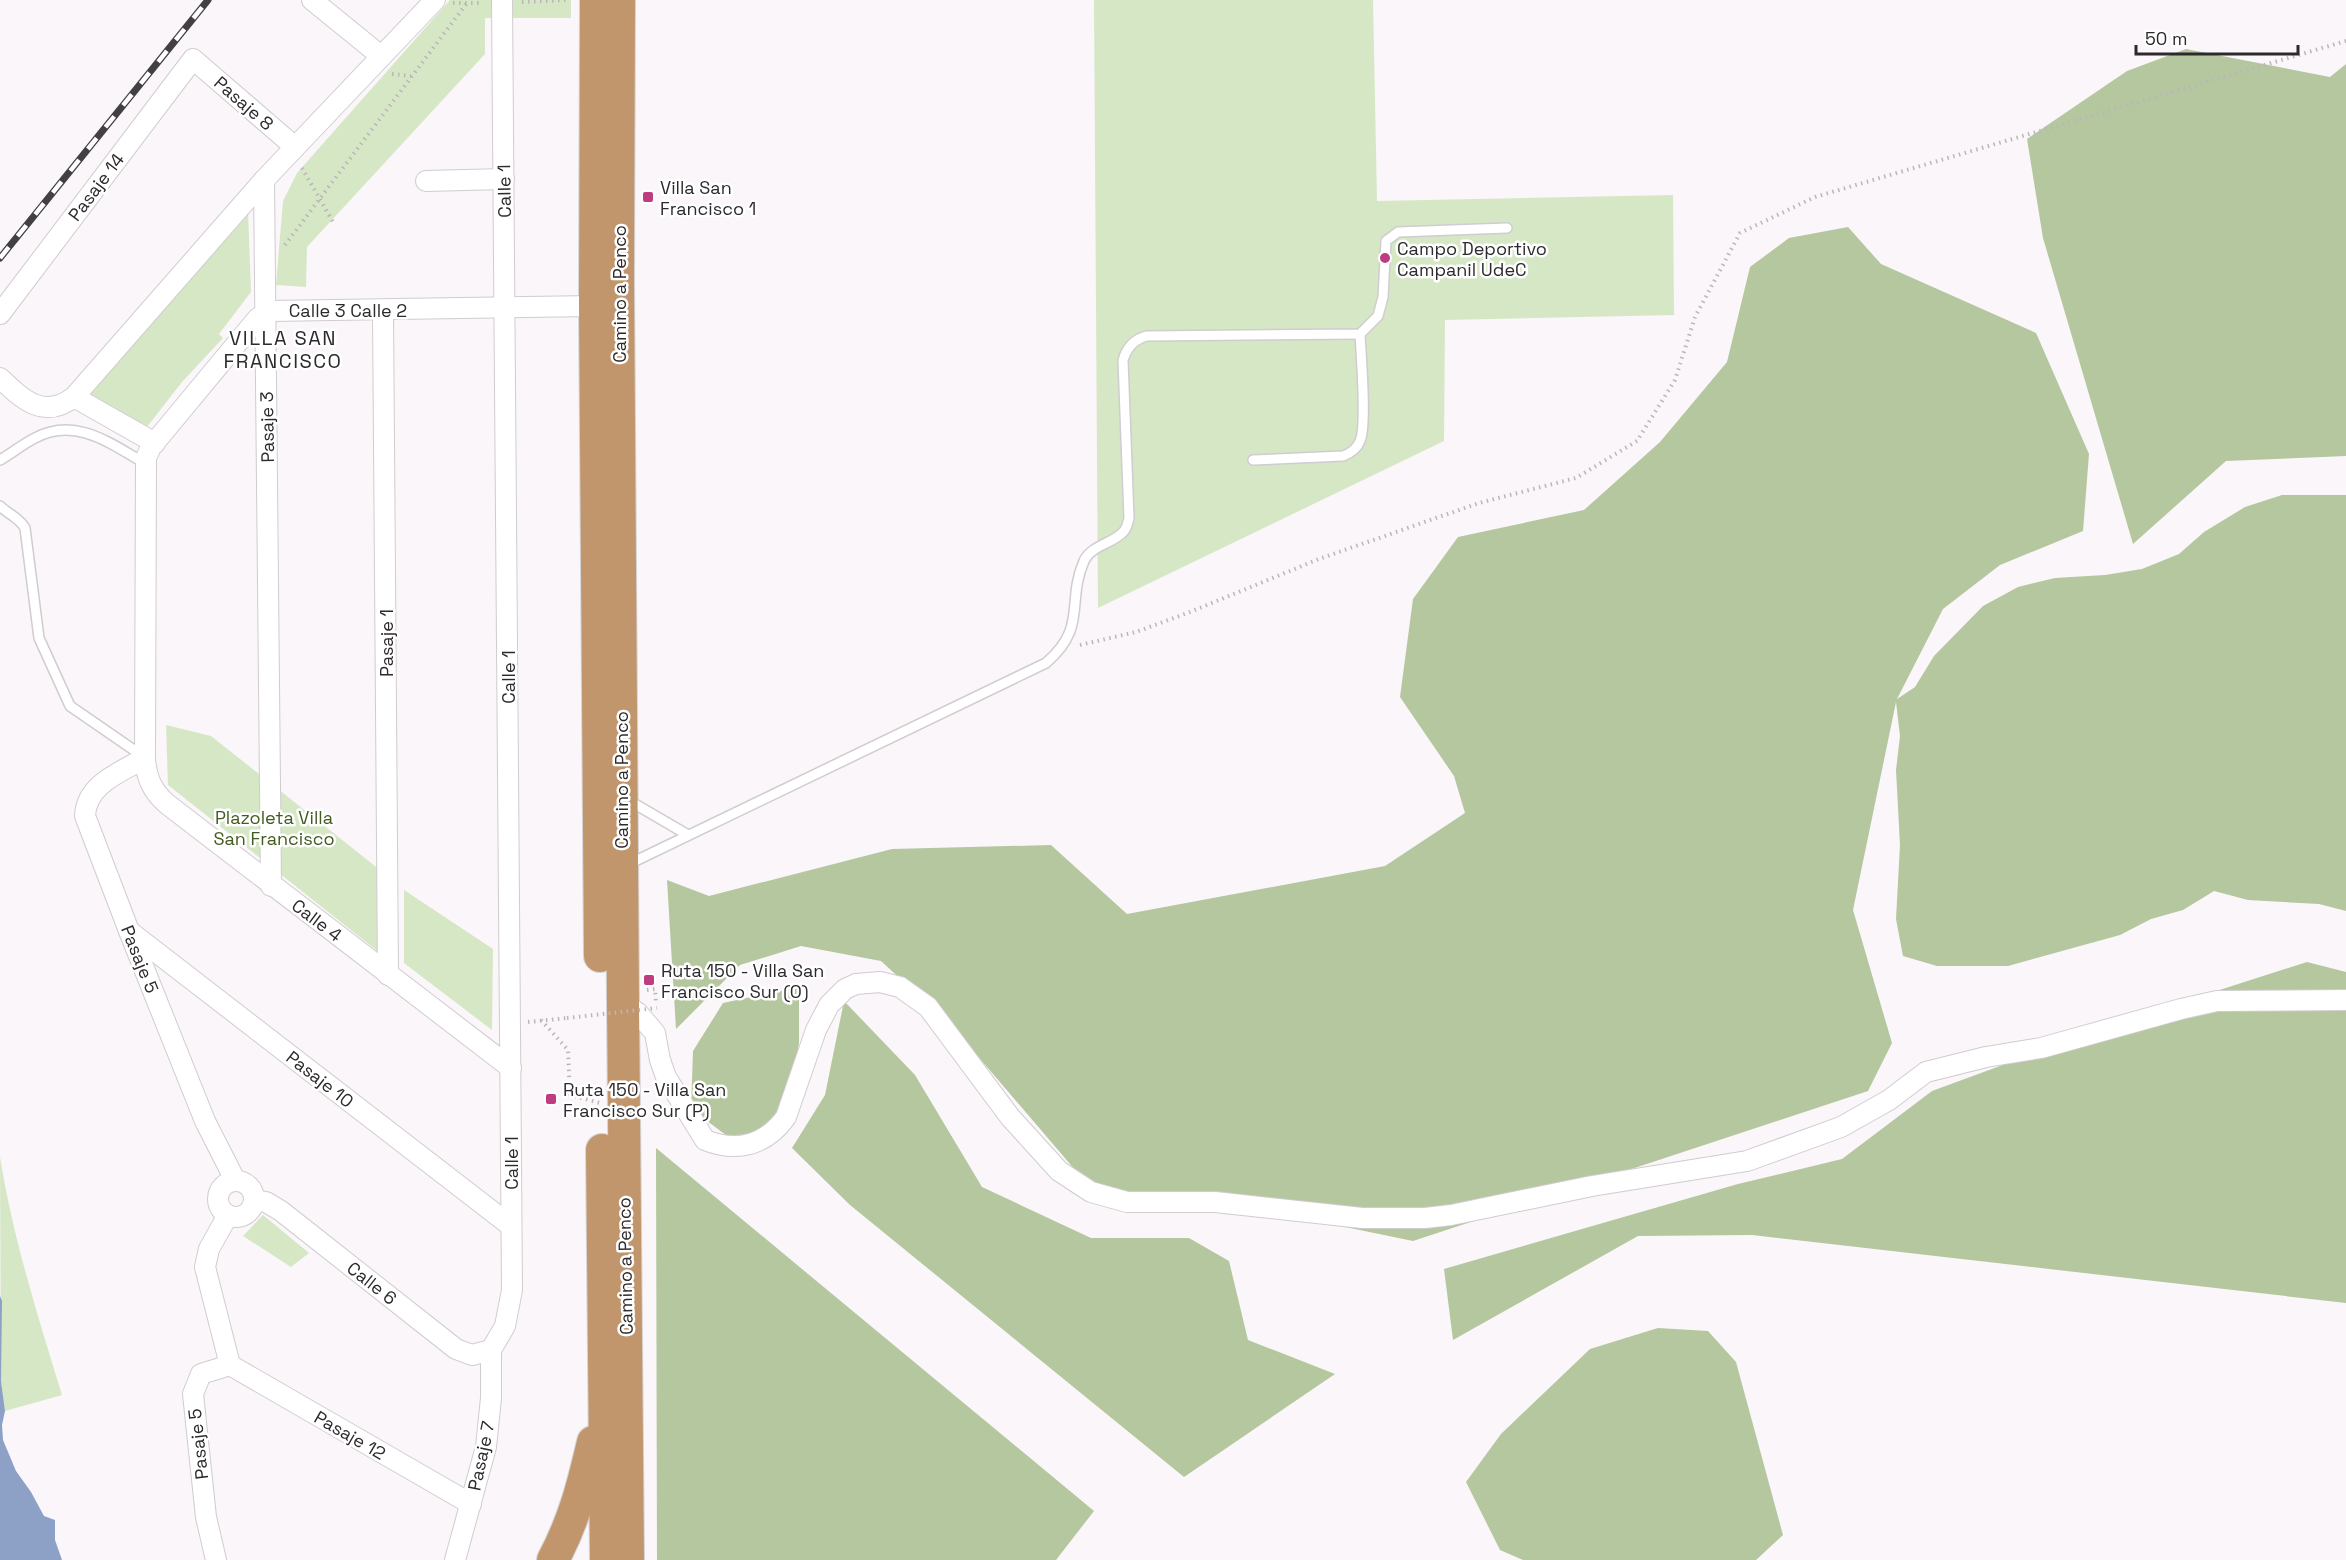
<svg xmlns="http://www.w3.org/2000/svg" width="2346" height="1560" viewBox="0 0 2346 1560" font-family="'Space Grotesk',sans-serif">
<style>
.green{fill:#d6e7c5}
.forest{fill:#b4c79e}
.water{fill:#8da1c7}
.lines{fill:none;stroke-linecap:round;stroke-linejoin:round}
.service-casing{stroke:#d0ccd0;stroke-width:12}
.minor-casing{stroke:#d0ccd0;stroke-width:22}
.trunk-casing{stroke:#d5d4d5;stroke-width:34}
.path{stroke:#bab6ba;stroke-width:4;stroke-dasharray:1.5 4.5;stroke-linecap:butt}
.service{stroke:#fff;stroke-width:9}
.minor{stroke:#fff;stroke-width:20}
.trunk{stroke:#c2966c;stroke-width:32}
.rail-casing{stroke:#424042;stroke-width:7}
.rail{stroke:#fff;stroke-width:4.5;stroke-dasharray:14;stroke-linecap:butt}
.path-bridge{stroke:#bab6ba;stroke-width:4;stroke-dasharray:1.5 4.5;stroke-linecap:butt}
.poi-dot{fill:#c03c81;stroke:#fff;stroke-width:2}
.labels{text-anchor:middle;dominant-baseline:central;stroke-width:5;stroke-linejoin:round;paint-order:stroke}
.street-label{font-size:18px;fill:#2c2a2c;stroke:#fff}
.poi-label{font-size:18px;fill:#2c2a2c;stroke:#fff;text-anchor:start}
.park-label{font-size:18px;fill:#435b20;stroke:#fff}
.neighbourhood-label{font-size:20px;letter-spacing:1.5px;fill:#2c2a2c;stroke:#fff}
</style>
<rect width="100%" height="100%" fill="#faf6fa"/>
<!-- green -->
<g class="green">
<polygon points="450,0 571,0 571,18 485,18 485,54 307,247 306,287 276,285 283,201 297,173"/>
<polygon points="1094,0 1373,0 1377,201 1673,195 1674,315 1445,320 1444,441 1098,608"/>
<polygon points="248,211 251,292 219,334 223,338 182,382 143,432 76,388"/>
<polygon points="166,725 211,736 380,870 380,953 168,785"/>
<polygon points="404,890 493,949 492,1030 404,963"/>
<path d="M0 1157C13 1238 38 1317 62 1395L5 1411 1 1381Z"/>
<polygon points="263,1215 309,1253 291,1267 243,1236"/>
</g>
<!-- forest -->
<g class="forest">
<polygon points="2186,49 2330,77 2346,64 2346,456 2226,461 2133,544 2043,238 2027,139 2127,71"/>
<polygon points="1848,227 1881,264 2036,333 2089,454 2083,531 2000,565 1943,609 1897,699 1915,687 1934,656 1983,606 2018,587 2055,578 2105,575 2142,569 2179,554 2204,532 2245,507 2282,495 2346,495 2346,911 2319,904 2248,900 2214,891 2183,910 2151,919 2120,935 2008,966 1937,966 1903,956 1896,919 1900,845 1896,770 1900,736 1896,702 1853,910 1892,1043 1868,1091 1413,1241 1243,1206 1099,1198 953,1027 881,961 801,946 740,965 676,1029 667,880 709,896 892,849 1051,845 1127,914 1385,866 1465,813 1454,776 1400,697 1413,599 1458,537 1584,510 1660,442 1727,362 1750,267 1789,238"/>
<polygon points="2307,962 2346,972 2346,1303 1752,1235 1638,1236 1453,1340 1444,1269 1738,1184 1842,1159 1932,1091 2123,1021"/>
<polygon points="799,987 799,1043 789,1103 746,1150 691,1109 693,1051 723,1003"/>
<polygon points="844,1001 915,1075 982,1187 1091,1238 1189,1238 1229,1261 1248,1340 1335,1374 1184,1477 850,1205 792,1148 825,1095"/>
<polygon points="656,1148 1094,1511 1056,1560 657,1560"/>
<polygon points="1658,1328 1708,1331 1736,1362 1783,1535 1756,1560 1523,1560 1500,1550 1466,1482 1501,1434 1590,1349"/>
</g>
<!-- water -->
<polygon class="water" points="0,1296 2,1301 1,1381 5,1411 2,1425 3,1440 16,1471 31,1492 44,1516 55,1520 55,1540 62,1560 0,1560"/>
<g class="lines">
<defs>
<g id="service">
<path d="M0 460C12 453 23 444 35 438 76 416 111 444 146 464"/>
<path d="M1253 460 1343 456C1351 453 1357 449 1360 441 1367 426 1361 355 1360 334"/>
<path d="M0 506C9 515 19 517 25 528L39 638 70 706 144 757"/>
<polyline points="628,800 688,835"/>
<path d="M627 865 1046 663C1088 627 1066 602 1084 561 1091 545 1115 543 1124 531 1127 528 1128 522 1129 518L1123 360C1127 347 1134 339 1147 336L1360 334 1378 316 1383 297 1386 241 1398 232 1507 228"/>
</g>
<g id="minor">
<polyline points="312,0 381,56"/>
<polyline points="264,180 271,886"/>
<polyline points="426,181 504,179"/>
<polyline points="383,310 388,975"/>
<polyline points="0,314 193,59 295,147"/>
<path d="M0 378C23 400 44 420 74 397L264 180 435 0"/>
<polyline points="74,397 155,443"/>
<path d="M145 758C121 772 86 784 85 816L129 931 205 1121 235 1180"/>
<polyline points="129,931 511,1226"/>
<path d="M623 1003 638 1013 655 1033 660 1060 666 1077 705 1140C737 1153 766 1145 786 1117L816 1030 829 1005 845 989 856 984 880 982 900 987 928 1007 1010 1117 1059 1171 1091 1192 1127 1202H1215L1362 1218H1425L1451 1215 1592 1186 1747 1161 1841 1127 1889 1100 1926 1072 1986 1057 2041 1048 2181 1009 2217 1001 2346 1000"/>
<path d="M511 1068 167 804C152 791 146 777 145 758L146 458 151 447 258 318 269 311 595 306"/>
<circle cx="236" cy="1199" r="18"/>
<polyline points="254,1200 266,1202 281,1211 456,1349 472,1355 491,1350"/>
<polyline points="228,1215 209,1249 205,1267 230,1365"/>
<polyline points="491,1350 505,1326 512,1290 502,0"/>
<polyline points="230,1365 471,1504"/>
<polyline points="216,1560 206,1517 193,1394 201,1374 230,1365"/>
<polyline points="455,1560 486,1447 491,1398 491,1350"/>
</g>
<g id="trunk">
<polyline points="596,0 595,306 600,956"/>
<polyline points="619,0 618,280 623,1003 628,1560"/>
<polyline points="602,1150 606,1560"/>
<path d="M553 1560C574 1521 583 1485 593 1442"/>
</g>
</defs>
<!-- service casing -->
<use href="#service" class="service-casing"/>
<!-- minor casing -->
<use href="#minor" class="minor-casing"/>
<!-- trunk casing -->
<use href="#trunk" class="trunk-casing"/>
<!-- path -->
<g class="path">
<polyline points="522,2 566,0"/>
<polyline points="453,3 482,3"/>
<polyline points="392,74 411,76"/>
<polyline points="302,168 333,222"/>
<polyline points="285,245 467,3"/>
<polyline points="1080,645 1136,632 1190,612 1319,559 1479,503 1576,478 1637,441 1675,380 1695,317 1740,233 1815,197 2346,41"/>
<polyline points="647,990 655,989 656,1004"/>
<polyline points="541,1020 568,1050 570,1095 600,1103"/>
<polyline points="528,1022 567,1018"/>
</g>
<!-- service -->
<use href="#service" class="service"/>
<!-- minor -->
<use href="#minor" class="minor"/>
<!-- trunk -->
<use href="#trunk" class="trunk"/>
<defs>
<polyline id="rail" points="0,258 208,0"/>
</defs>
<!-- rail casing -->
<use href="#rail" class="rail-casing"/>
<!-- rail -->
<use href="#rail" class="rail"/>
<!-- path-bridge -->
<polyline class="path-bridge" points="567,1018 657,1008"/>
</g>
<!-- markers -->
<g class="poi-dot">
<rect x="642" y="191" width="12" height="12" rx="3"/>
<circle cx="1385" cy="258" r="6"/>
<rect x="643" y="974" width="12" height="12" rx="3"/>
<rect x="545" y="1093" width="12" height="12" rx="3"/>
</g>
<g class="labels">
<!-- street labels -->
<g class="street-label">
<text transform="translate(244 103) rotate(41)">Pasaje 8</text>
<text transform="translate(96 187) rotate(-53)">Pasaje 14</text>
<text transform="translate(504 191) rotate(-91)">Calle 1</text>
<text transform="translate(619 294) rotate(-90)">Camino a Penco</text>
<text x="348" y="310">Calle 3 Calle 2</text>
<text transform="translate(267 427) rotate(-91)">Pasaje 3</text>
<text transform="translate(386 643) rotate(-90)">Pasaje 1</text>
<text transform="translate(508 677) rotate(-90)">Calle 1</text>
<text transform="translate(621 780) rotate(-90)">Camino a Penco</text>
<text transform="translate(317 920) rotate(37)">Calle 4</text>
<text transform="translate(140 959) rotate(68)">Pasaje 5</text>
<text transform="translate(320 1079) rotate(38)">Pasaje 10</text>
<text transform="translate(511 1163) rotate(-90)">Calle 1</text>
<text transform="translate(625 1266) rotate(-91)">Camino a Penco</text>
<text transform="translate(372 1283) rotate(38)">Calle 6</text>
<text transform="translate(350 1435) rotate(30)">Pasaje 12</text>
<text transform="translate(198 1444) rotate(-96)">Pasaje 5</text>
<text transform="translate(481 1456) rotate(-78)">Pasaje 7</text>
</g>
<!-- poi labels -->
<g class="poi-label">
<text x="660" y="187">Villa San<tspan x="660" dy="21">Francisco 1</tspan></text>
<text x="1397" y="248">Campo Deportivo<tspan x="1397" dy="21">Campanil UdeC</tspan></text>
<text x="661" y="970">Ruta 150 - Villa San<tspan x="661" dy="21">Francisco Sur (O)</tspan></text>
<text x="563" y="1089">Ruta 150 - Villa San<tspan x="563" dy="21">Francisco Sur (P)</tspan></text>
</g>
<!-- park labels -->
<g class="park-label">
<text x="274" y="817">Plazoleta Villa<tspan x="274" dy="21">San Francisco</tspan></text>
</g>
<!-- neighbourhood labels -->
<g class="neighbourhood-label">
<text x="283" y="338">VILLA SAN<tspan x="283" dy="23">FRANCISCO</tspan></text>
</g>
</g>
<!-- scale -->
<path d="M2136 45v9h162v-9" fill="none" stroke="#2c2a2c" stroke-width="3"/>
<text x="2145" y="45" font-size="18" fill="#2c2a2c" stroke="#ffffff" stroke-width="4.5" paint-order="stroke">50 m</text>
</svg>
